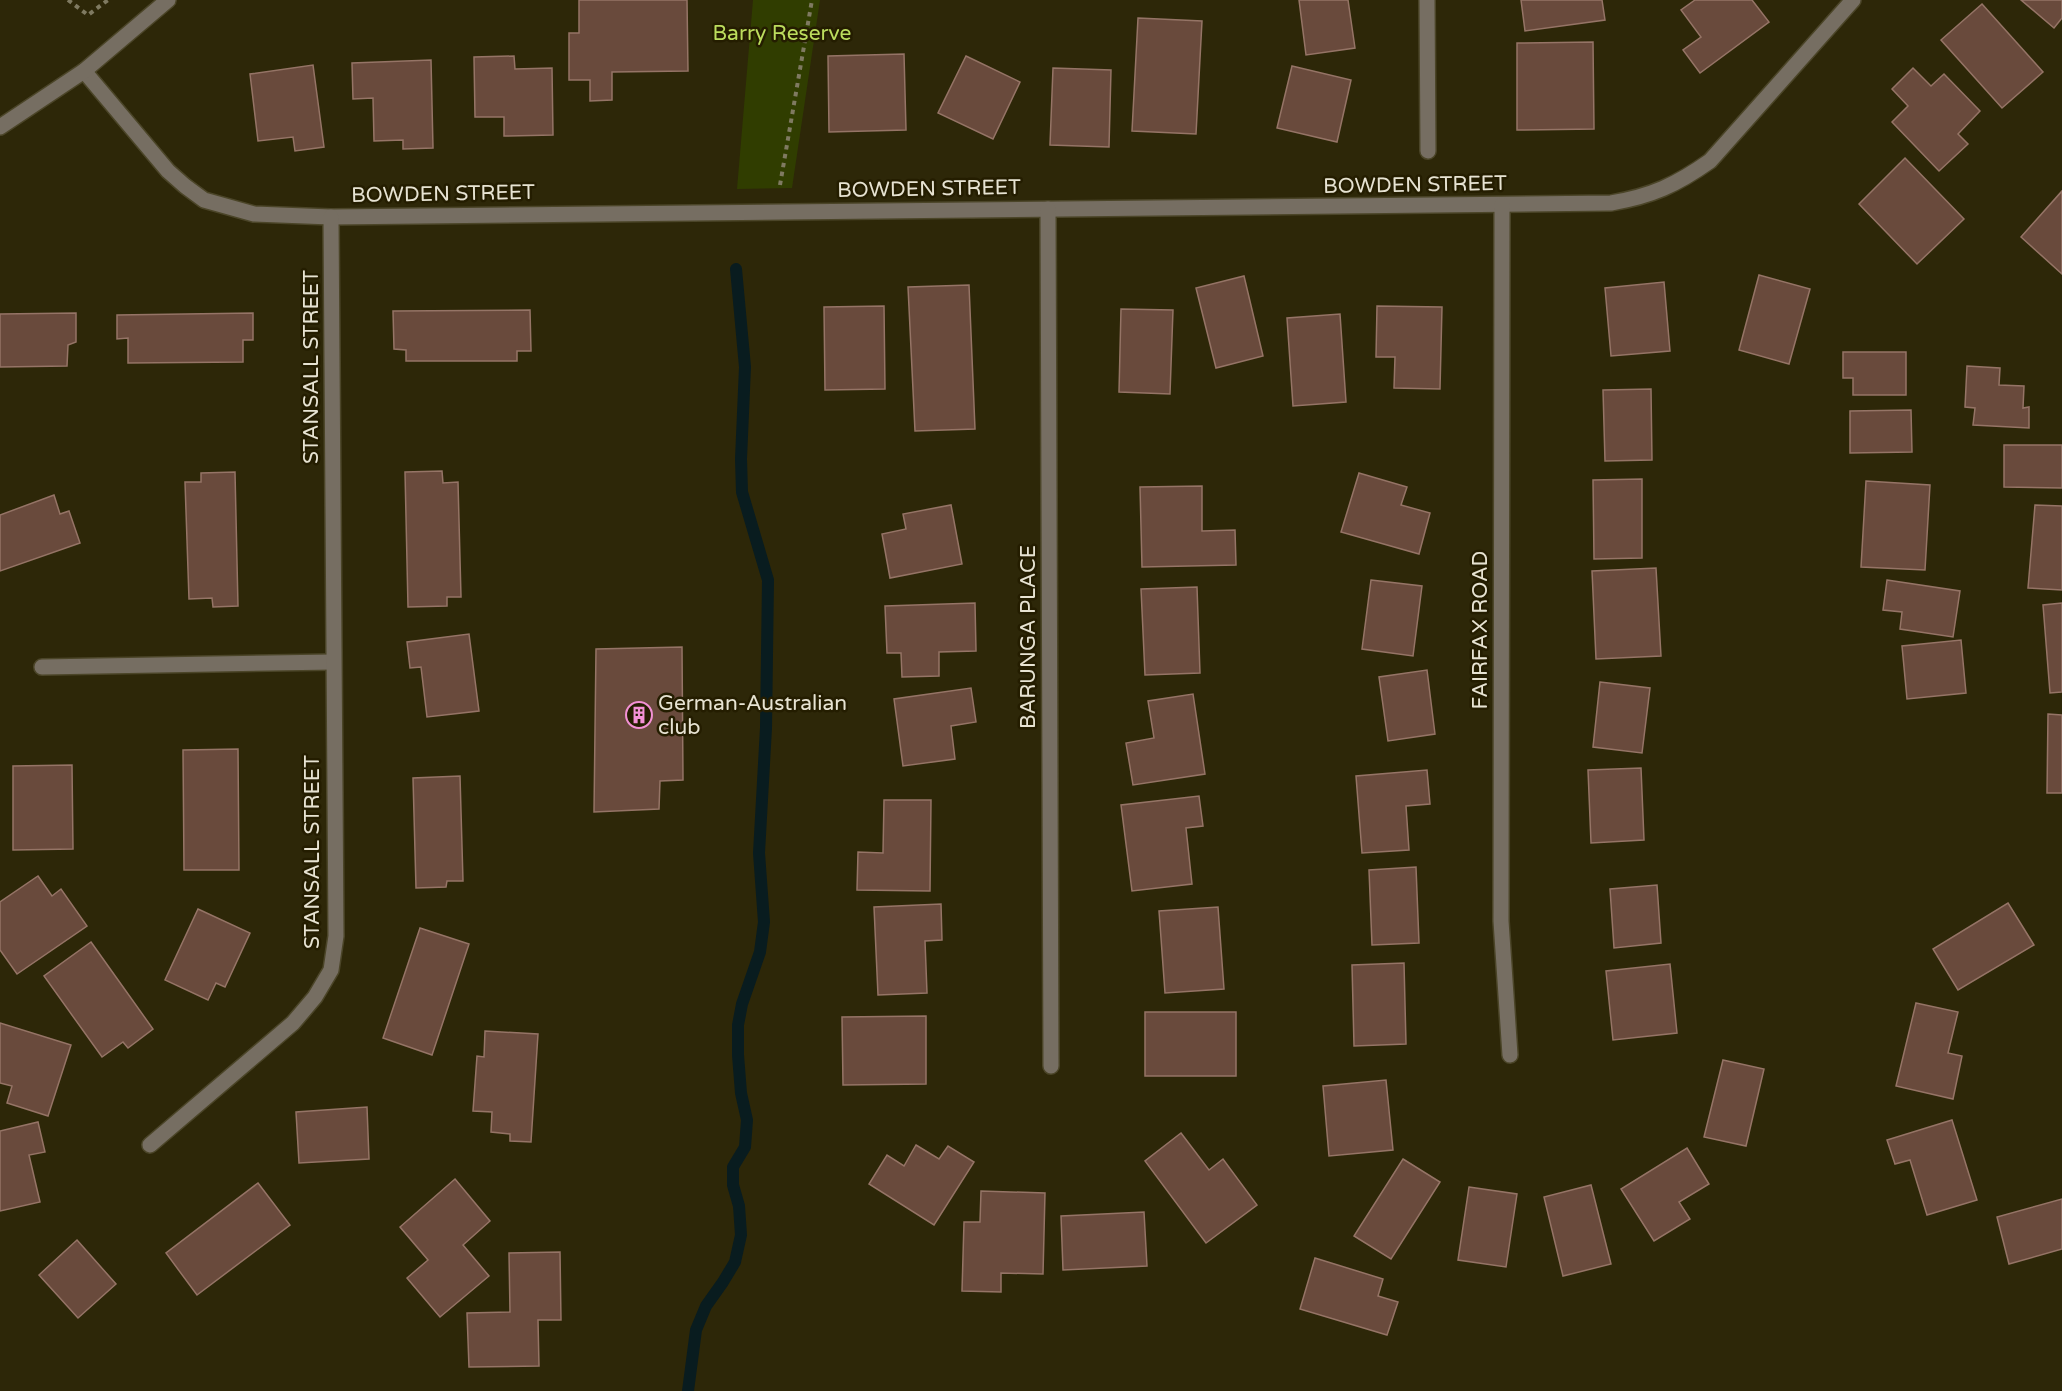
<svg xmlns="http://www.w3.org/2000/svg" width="2062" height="1391" viewBox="0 0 2062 1391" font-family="'Varela Round',sans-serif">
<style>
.green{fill:#303d00}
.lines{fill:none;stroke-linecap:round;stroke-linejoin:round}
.stream{stroke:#091c1f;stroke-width:12}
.building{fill:#694a3c;stroke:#957466;stroke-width:1.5}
.minor-casing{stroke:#4b4528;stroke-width:18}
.path{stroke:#7f7a61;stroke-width:4;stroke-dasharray:4.5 4.5;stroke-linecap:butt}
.minor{stroke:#766e62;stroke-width:15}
.labels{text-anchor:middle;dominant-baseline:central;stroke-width:5;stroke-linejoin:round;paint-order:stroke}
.park-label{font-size:21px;fill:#bcdd5d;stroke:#241d00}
.street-label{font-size:21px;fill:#e7e3d2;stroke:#241d00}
.poi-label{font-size:21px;fill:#e7e3d2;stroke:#241d00;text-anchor:start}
</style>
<rect width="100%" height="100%" fill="#2d2708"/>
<!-- green -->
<polygon class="green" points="753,0 820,0 792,188 737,189"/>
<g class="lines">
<!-- stream -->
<polyline class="stream" points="688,1391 696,1330 706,1306 723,1282 735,1262 741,1235 739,1206 733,1185 733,1167 745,1147 747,1120 741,1093 738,1055 738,1025 742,1004 760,952 764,922 759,853 766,728 768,580 742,492 741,459 745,367 736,269"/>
</g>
<!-- building -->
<g class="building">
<polygon points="579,0 687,0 688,71 612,72 612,100 590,101 590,80 569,80 569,33 579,33"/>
<polygon points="1299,0 1348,0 1355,48 1306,55"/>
<polygon points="1521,0 1602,0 1605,20 1525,31"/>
<polygon points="1695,0 1752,0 1769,22 1700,73 1683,50 1701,37 1681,10"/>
<polygon points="2021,0 2062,0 2062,18 2054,28"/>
<polygon points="1982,4 2043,72 2002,108 1941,40"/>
<polygon points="1138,18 1202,21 1196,134 1132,131"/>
<polygon points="1593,42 1594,129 1517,130 1517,43"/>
<polygon points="904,54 906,130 829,132 828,56"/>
<polygon points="514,56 515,69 552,68 553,135 504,136 504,117 475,117 474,57"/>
<polygon points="966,56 1020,82 993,139 938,113"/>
<polygon points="431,60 433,148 403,149 403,140 374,141 373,98 353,99 352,63"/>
<polygon points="313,65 324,147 295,151 293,137 258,141 250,74"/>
<polygon points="1292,66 1351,80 1337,142 1277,128"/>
<polygon points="1053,68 1111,70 1109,147 1050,145"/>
<polygon points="1913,68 1931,86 1944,74 1980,111 1958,134 1968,144 1939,171 1892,122 1908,106 1892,89"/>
<polygon points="1905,158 1964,219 1917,264 1859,204"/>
<polygon points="2062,191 2062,274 2021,237"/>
<polygon points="1759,275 1810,289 1789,364 1739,350"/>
<polygon points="1244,276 1263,356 1216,368 1196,288"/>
<polygon points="1664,282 1670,351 1611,356 1605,288"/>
<polygon points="969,285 975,429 915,431 908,287"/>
<polygon points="884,306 885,389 825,390 824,307"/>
<polygon points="1377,306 1442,307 1440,389 1394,388 1395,357 1376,357"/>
<polygon points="1121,309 1173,310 1170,394 1119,392"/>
<polygon points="530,310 531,351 517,351 517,361 406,361 406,350 394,349 393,311"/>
<polygon points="76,313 76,342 68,345 67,366 0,367 0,314"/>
<polygon points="253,313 253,340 243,340 243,362 128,363 128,338 117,339 117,315"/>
<polygon points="1340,314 1346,402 1293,406 1287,318"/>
<polygon points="1843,352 1906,352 1906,395 1853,395 1853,378 1843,378"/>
<polygon points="1967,366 2000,368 1999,385 2024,386 2023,408 2029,407 2029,428 1973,425 1975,408 1965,407"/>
<polygon points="1651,389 1652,460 1605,461 1603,390"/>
<polygon points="1911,410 1912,452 1850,453 1850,411"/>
<polygon points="2004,445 2062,445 2062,488 2004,487"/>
<polygon points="442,471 443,483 458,482 461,597 447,597 447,606 408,607 405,472"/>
<polygon points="235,472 238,606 213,607 212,598 189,599 185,482 201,482 201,473"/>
<polygon points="1359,473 1407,487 1401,505 1430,513 1419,554 1341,532"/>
<polygon points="1642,479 1642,558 1594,559 1593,480"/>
<polygon points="1866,481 1930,485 1925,570 1861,567"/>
<polygon points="1202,486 1202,531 1235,530 1236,565 1142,567 1140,487"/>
<polygon points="54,495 60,514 69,511 80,543 0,571 0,515"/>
<polygon points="951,505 962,564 890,578 882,534 906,529 903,514"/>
<polygon points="2035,505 2062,506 2062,590 2028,588"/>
<polygon points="1656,568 1661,656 1596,659 1592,571"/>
<polygon points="1371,580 1422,586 1413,656 1362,649"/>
<polygon points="1887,580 1960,591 1953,637 1900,629 1902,612 1883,610"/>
<polygon points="1197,587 1200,673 1145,675 1141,589"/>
<polygon points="975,603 976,651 939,652 939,676 902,677 901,653 887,653 885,606"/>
<polygon points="2062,603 2062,692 2050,693 2043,605"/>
<polygon points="469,634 479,711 427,717 421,667 410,668 407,642"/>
<polygon points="1961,640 1966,693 1907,699 1902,646"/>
<polygon points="682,647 683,780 660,781 659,809 594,812 596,649"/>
<polygon points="1427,670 1435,734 1388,741 1379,677"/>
<polygon points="1600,682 1650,688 1642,753 1593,747"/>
<polygon points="971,688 976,722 951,726 955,759 903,766 894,699"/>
<polygon points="1193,694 1205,774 1133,785 1126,743 1154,738 1148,701"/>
<polygon points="2048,714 2062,715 2062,793 2047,793"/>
<polygon points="238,749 239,870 184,870 183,750"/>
<polygon points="72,765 73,849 13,850 13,766"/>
<polygon points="1641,768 1644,840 1591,843 1588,770"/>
<polygon points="1427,770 1430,804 1406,806 1409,850 1362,853 1356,776"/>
<polygon points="460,776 463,881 447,881 446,887 416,888 413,778"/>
<polygon points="1199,796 1203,826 1186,828 1192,884 1132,891 1121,805"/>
<polygon points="884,800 931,800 930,891 857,890 858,852 883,853"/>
<polygon points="1416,867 1419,943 1372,945 1369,870"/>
<polygon points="38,876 52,896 61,889 87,926 17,974 0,950 0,902"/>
<polygon points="1657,885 1661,943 1614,948 1610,889"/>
<polygon points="2008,903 2034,945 1958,990 1933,949"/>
<polygon points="941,904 942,940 925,941 927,993 878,995 874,907"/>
<polygon points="1218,907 1224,989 1165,993 1159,911"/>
<polygon points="198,909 250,933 225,987 216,983 208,1000 165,980"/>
<polygon points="420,928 469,944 432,1055 383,1038"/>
<polygon points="91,942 153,1029 128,1048 123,1042 102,1057 44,976"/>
<polygon points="1404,963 1406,1044 1354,1046 1352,965"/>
<polygon points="1670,964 1677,1033 1613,1040 1606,971"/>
<polygon points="1916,1003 1958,1012 1948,1053 1962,1056 1953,1099 1896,1086"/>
<rect x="1145" y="1012" width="91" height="64"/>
<polygon points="926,1016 926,1084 843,1085 842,1017"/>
<polygon points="0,1023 71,1045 48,1116 7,1103 12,1086 0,1083"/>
<polygon points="485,1031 538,1034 531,1142 510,1141 510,1134 491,1132 492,1112 473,1111 477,1056 484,1057"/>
<polygon points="1723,1060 1764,1069 1746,1146 1704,1137"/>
<polygon points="1386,1080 1393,1150 1329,1156 1323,1086"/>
<polygon points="367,1107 369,1159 299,1163 296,1112"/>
<polygon points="1952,1120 1977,1200 1927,1215 1910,1160 1895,1164 1887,1140"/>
<polygon points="38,1122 45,1152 29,1155 40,1202 0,1211 0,1131"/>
<polygon points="1181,1133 1209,1170 1223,1159 1257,1205 1206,1243 1145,1161"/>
<polygon points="916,1145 939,1159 948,1146 974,1162 934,1225 869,1184 887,1155 904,1166"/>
<polygon points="1687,1148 1709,1184 1679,1202 1690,1219 1654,1241 1621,1189"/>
<polygon points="1403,1159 1440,1182 1391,1259 1354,1236"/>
<polygon points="455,1179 490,1221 463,1245 489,1276 440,1317 407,1278 428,1260 400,1227"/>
<polygon points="258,1183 290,1225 197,1295 166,1253"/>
<polygon points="1591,1185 1611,1264 1563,1276 1544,1197"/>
<polygon points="1469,1187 1517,1194 1506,1267 1458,1260"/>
<polygon points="981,1191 1045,1193 1043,1274 1001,1273 1001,1292 962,1291 964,1222 980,1222"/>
<polygon points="2062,1199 2062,1249 2009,1264 1997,1217"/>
<polygon points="1144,1212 1147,1266 1063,1270 1061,1216"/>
<polygon points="77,1240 116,1284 78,1318 39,1275"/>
<polygon points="560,1252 561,1320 538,1320 539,1366 469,1367 467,1313 510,1312 509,1253"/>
<polygon points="1315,1258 1383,1279 1378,1296 1398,1302 1387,1335 1300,1309"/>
</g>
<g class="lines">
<defs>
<g id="minor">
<polyline points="1427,0 1428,151"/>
<path d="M84 71 168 171 185 186 204 200 254 214 331 217 1611 203C1652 196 1676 185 1710 161L1853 0"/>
<polyline points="0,127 84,71 168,0"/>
<polyline points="1502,205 1501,921 1510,1055"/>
<polyline points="1048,209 1051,1066"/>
<polyline points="42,667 333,662"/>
<polyline points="150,1145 293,1023 315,997 331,970 336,936 331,217"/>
</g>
</defs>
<!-- minor casing -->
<use href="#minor" class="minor-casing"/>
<!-- path -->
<g class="path">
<polyline points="68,0 88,15 108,0"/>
<polyline points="780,185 812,0"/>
</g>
<!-- minor -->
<use href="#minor" class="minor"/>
</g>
<!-- icons -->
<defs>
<symbol id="building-ring" viewBox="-11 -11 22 22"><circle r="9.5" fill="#241d00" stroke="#f391d5" stroke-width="1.5"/><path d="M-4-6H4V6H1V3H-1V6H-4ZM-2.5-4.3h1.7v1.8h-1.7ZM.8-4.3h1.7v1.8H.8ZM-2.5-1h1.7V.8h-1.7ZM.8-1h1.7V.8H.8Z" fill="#f391d5"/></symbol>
</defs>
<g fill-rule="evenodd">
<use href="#building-ring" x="624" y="700" width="30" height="30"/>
</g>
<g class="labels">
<!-- park labels -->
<g class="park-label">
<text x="782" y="33">Barry Reserve</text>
</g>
<!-- street labels -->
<g class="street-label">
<text transform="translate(1415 185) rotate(-1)">BOWDEN STREET</text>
<text transform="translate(929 189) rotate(-1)">BOWDEN STREET</text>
<text transform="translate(443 194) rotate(-1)">BOWDEN STREET</text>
<text transform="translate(311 367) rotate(-90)">STANSALL STREET</text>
<text transform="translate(1480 630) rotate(-90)">FAIRFAX ROAD</text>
<text transform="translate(1028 637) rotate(-90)">BARUNGA PLACE</text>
<text transform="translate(312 852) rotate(-90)">STANSALL STREET</text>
</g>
<!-- poi labels -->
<g class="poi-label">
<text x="658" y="703">German-Australian<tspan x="658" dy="24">club</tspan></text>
</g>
</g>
</svg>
